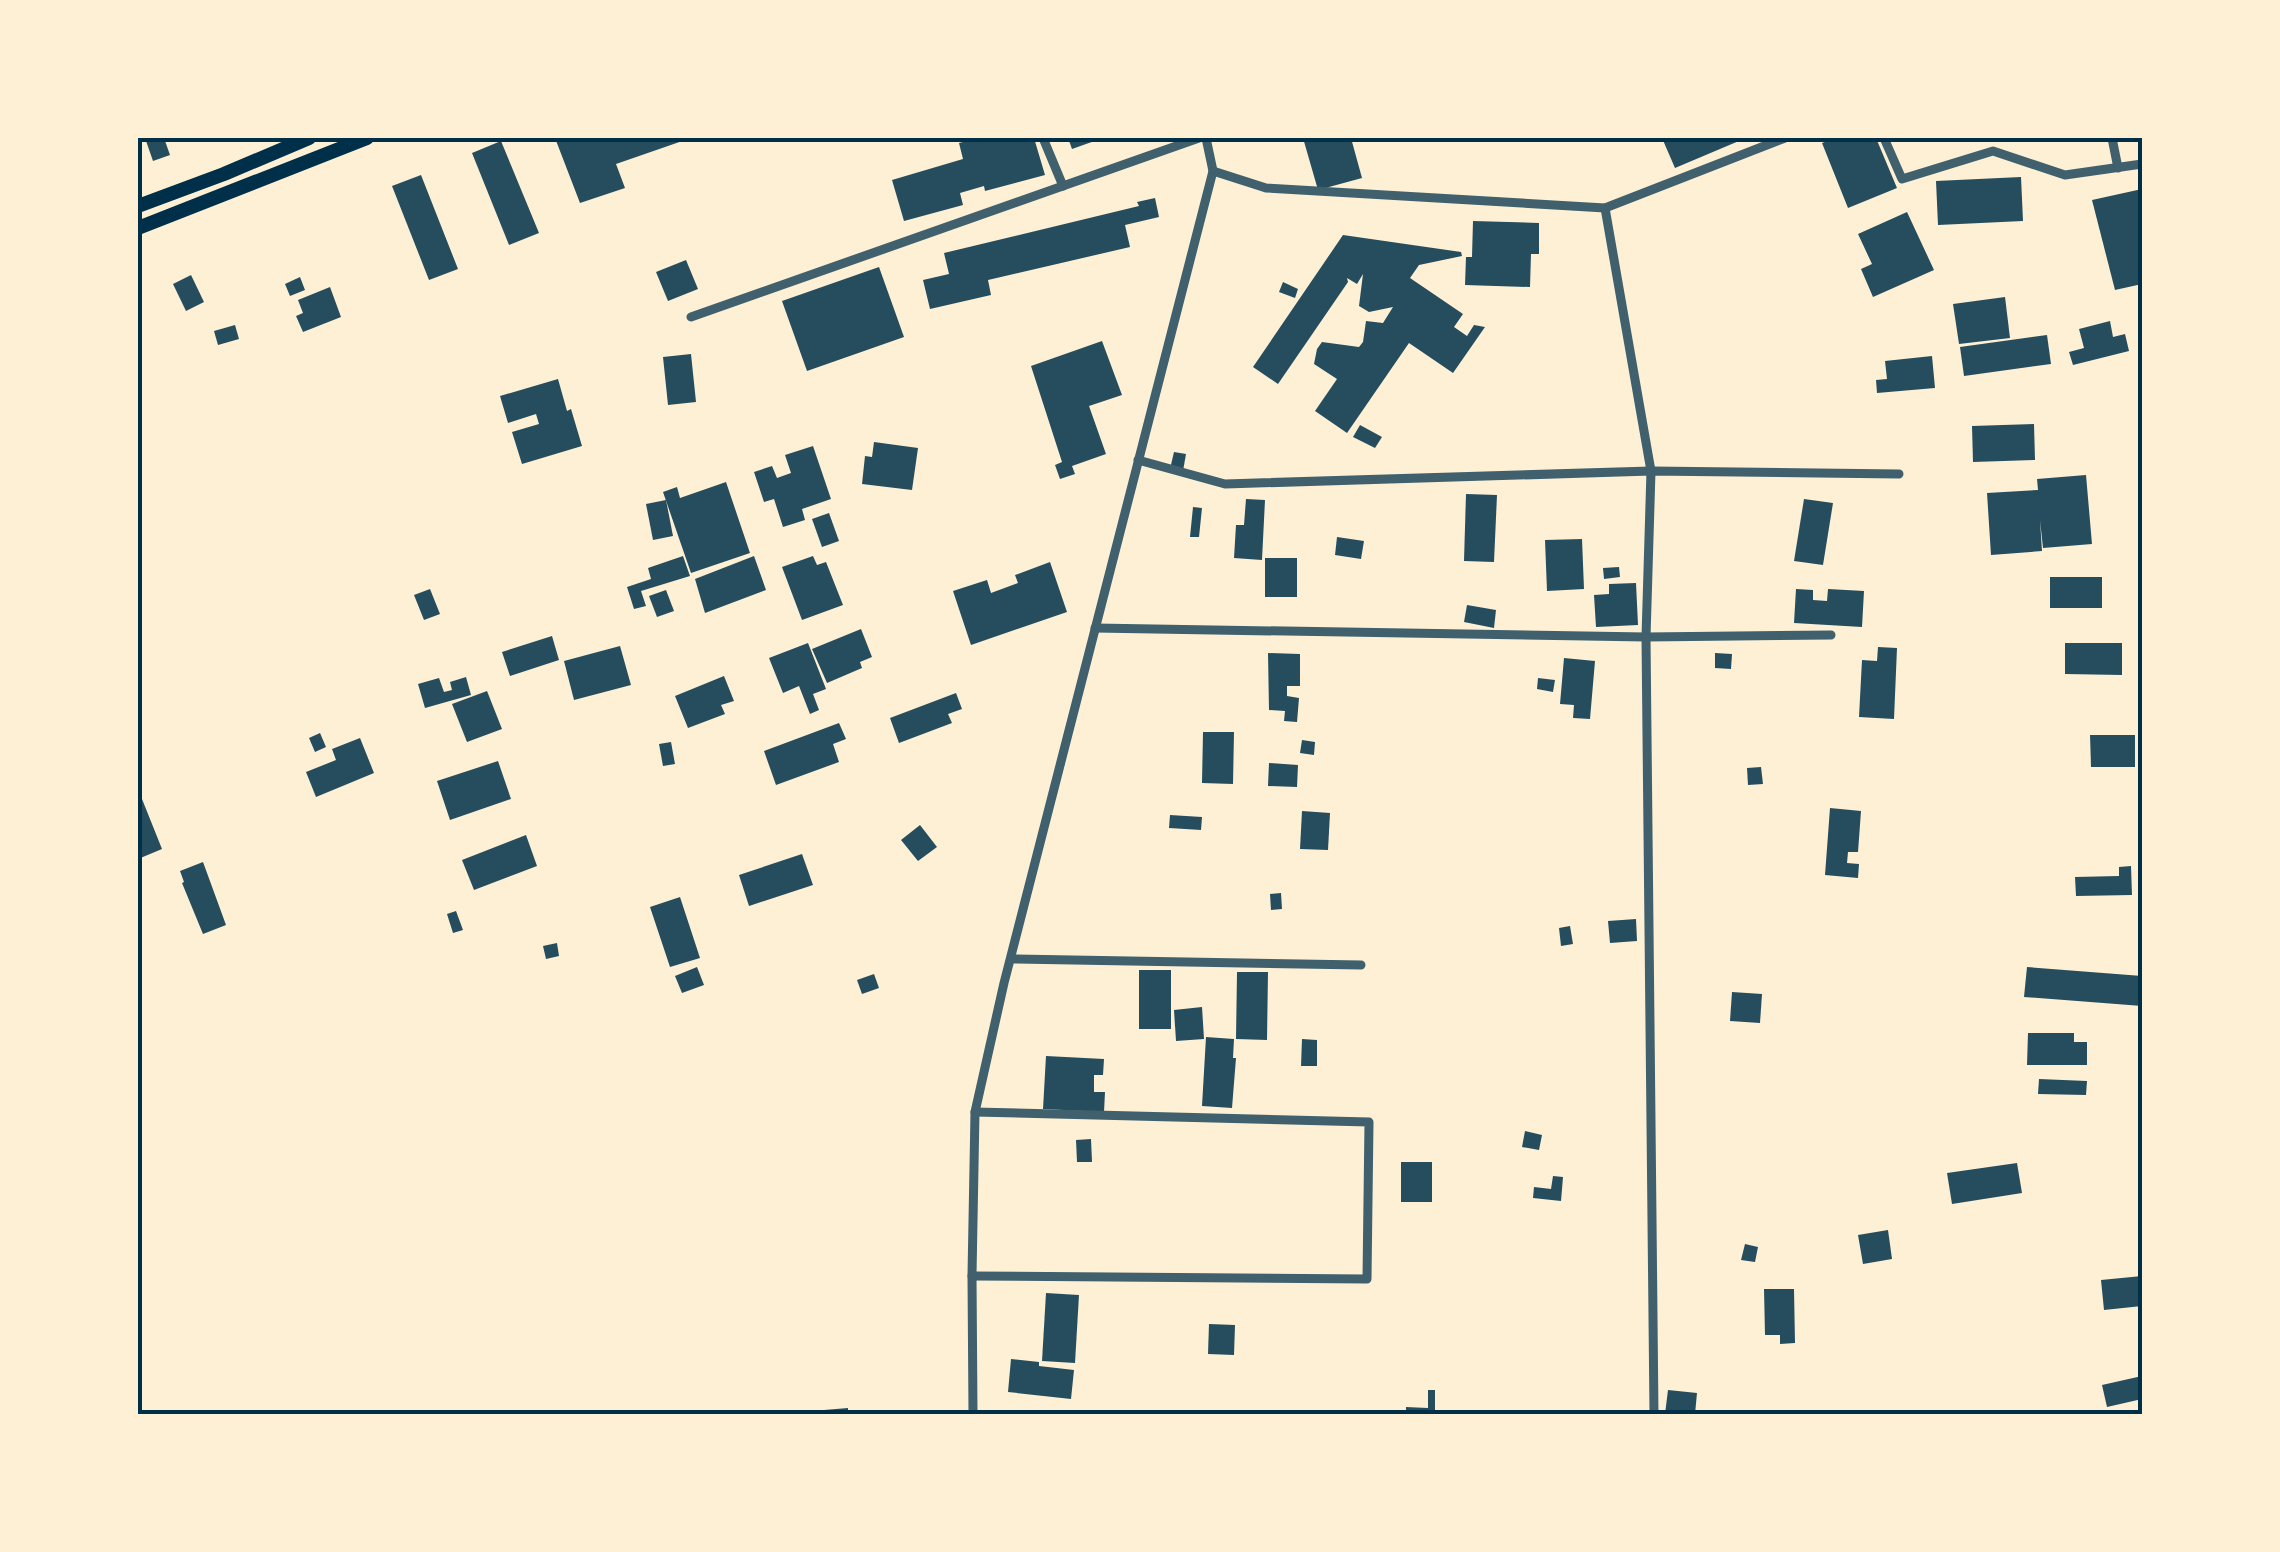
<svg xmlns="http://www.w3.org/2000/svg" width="2280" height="1552" viewBox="0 0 2280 1552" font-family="'DM Sans',sans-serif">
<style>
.building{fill:#264d5e}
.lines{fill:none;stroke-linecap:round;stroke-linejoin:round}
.minor{stroke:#3f606c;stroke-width:9}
.primary{stroke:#003049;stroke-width:14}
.neatline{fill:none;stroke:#003049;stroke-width:4}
</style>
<rect width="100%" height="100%" fill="#fdf0d5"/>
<!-- building -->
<g class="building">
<polygon points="145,138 164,138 170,155 153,161"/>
<polygon points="555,138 691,138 616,164 625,188 580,203"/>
<polygon points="978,138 1034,138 1045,175 985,191 984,186 960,193 963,205 904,221 892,180 963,159 959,143"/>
<polygon points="1068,138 1103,138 1072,149"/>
<polygon points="1303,138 1351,138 1362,178 1318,190"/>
<polygon points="1662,138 1746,138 1675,168"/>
<polygon points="1836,138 1876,138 1897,188 1848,208 1822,143"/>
<polygon points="501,141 539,233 509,245 472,153"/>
<polygon points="421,175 458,269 429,280 392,186"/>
<polygon points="2021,177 2023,221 1938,225 1936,181"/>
<polygon points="2142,189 2142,284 2115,290 2092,200"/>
<polygon points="1155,198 1159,217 1125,225 1130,247 988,280 991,295 930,309 923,280 949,274 944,253 1139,206 1137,202"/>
<polygon points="1907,212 1934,270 1873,297 1861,269 1872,264 1858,234"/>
<polygon points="1473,221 1539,223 1539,254 1531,254 1530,287 1465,285 1466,257 1472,257"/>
<polygon points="1343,235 1461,252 1462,256 1419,265 1410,278 1463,314 1454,327 1467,336 1474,325 1485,327 1453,373 1409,343 1347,433 1315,411 1337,379 1314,364 1317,349 1322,342 1359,347 1363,342 1366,321 1383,323 1393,307 1369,312 1359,306 1363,274 1357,284 1347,278 1348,282 1278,384 1253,367"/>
<polygon points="686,260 698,289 668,301 656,272"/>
<polygon points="879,267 904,337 807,371 782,301"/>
<polygon points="191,275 204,302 186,311 173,284"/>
<polygon points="300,277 305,290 290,296 285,284"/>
<polygon points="1283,282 1298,289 1295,298 1279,292"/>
<polygon points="330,287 341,317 303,332 296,316 303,313 298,300"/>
<polygon points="2005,297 2010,338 1959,344 1953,304"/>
<polygon points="2110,321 2113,337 2125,334 2129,351 2073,365 2069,352 2084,348 2079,329"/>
<polygon points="235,325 239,339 218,345 214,331"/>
<polygon points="2047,335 2051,364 1964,376 1960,347"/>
<polygon points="1102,341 1122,395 1089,406 1106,454 1072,466 1075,474 1060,479 1055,465 1062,462 1031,366"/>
<polygon points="691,354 696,402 668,405 663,357"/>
<polygon points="1932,356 1935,388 1877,393 1876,380 1887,379 1885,361"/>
<polygon points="558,379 567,411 571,409 582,446 522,464 512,432 539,424 536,414 508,423 500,396"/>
<polygon points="2034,424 2035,460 1973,462 1972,426"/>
<polygon points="1360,425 1382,437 1375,448 1353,437"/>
<polygon points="874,442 918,448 912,490 862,484 865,456 872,457"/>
<polygon points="813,446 831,499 802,509 805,520 783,527 774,499 764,502 754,472 772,466 777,478 791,473 785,455"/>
<polygon points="1174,452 1186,454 1183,471 1170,469"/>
<polygon points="2086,475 2092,544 2043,548 2040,520 2042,551 1991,555 1987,493 2038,490 2037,479"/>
<polygon points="726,482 750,553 691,573 663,492 677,487 680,498"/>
<polygon points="1466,494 1497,495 1494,562 1464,561"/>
<polygon points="1246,499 1265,500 1262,560 1234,558 1236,525 1244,525"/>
<polygon points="1804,499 1833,503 1823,565 1794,561"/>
<polygon points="666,500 673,536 653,540 646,504"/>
<polygon points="1193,507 1202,508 1199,537 1190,537"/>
<polygon points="829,513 839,541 822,547 812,519"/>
<polygon points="1337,537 1364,541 1361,559 1335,555"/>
<polygon points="1582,539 1584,589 1547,591 1545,540"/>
<polygon points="683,556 690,576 641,591 646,606 634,609 627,587 651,579 648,568"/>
<polygon points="754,556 766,590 705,613 695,579"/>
<polygon points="813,556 817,565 826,562 843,605 802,620 782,567"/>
<rect x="1265" y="558" width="32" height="39"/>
<polygon points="1050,562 1067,612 971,645 953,591 987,580 991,593 1018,583 1015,575"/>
<polygon points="1619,567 1620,577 1604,579 1603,568"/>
<rect x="2050" y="577" width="52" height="31"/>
<polygon points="1636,583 1638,625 1596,627 1594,595 1609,594 1609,584"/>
<polygon points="430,589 440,614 424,620 414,595"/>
<polygon points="1796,589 1813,590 1813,600 1827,601 1828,589 1864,591 1862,627 1794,623"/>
<polygon points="666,590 674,611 657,617 649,596"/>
<polygon points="1467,605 1496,610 1494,628 1464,622"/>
<polygon points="861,629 872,657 860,662 862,668 827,683 812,649"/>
<polygon points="552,636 559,660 510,676 502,652"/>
<polygon points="808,643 826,689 813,694 819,710 810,714 799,686 783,693 769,658"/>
<polygon points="2065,643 2122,643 2122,675 2065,674"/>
<polygon points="620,646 631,685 574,700 564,661"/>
<polygon points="1878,647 1897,648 1894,719 1859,717 1862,660 1877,661"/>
<polygon points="1268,653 1300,654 1300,686 1287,686 1287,696 1299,698 1297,722 1284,721 1285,711 1269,710"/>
<polygon points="1715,653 1732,654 1731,669 1715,668"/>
<polygon points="1564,658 1595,661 1590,719 1573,718 1574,705 1560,704"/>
<polygon points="724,676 734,701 721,705 725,714 688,728 675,696"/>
<polygon points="466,677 471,695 425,708 418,684 439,678 444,692 452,690 450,682"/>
<polygon points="1538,678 1555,680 1553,692 1537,689"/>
<polygon points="487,691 502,729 467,742 452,704"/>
<polygon points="956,693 962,709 948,714 952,723 899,743 890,718"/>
<polygon points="839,723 846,739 833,744 839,762 776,785 764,751"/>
<polygon points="1203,732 1234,732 1233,784 1202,783"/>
<polygon points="320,733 326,747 315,752 309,738"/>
<polygon points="2090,735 2135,735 2135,767 2091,767"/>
<polygon points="360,738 374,773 316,797 306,772 336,760 332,749"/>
<polygon points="1302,740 1315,742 1314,755 1300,753"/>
<polygon points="671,742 675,764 663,766 659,744"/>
<polygon points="498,761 511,799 450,820 437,781"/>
<polygon points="1269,763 1298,765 1297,787 1268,786"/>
<polygon points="1761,767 1763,784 1748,785 1747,768"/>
<polygon points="138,789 162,849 138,859"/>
<polygon points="1830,808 1861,811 1858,852 1848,852 1847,863 1859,864 1858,878 1825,875"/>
<polygon points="1302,811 1330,813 1328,850 1300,849"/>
<polygon points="1170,815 1202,817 1201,830 1169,828"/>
<polygon points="920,825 937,847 918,861 901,840"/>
<polygon points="526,835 537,866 474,890 462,860"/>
<polygon points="802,854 813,885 749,906 739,875"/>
<polygon points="203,862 226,925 203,934 182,883 184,882 180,871"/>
<polygon points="2131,866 2132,895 2076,896 2075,877 2119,876 2119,867"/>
<polygon points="1281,893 1282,909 1271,910 1270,894"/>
<polygon points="680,897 700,958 670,967 650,907"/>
<polygon points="456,911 463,930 453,933 447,914"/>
<polygon points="1636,919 1637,941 1610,943 1608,921"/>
<polygon points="1570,926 1573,944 1561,946 1559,928"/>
<polygon points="557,943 559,956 546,959 543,946"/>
<polygon points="697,967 704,985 682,993 675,976"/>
<polygon points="2027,967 2142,976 2142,1006 2024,997"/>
<rect x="1139" y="970" width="32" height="59"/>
<polygon points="1237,972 1268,972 1267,1040 1236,1039"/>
<polygon points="874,974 879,988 862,994 857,980"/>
<polygon points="1732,992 1762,994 1760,1023 1730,1021"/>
<polygon points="1202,1007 1204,1039 1176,1041 1174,1010"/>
<polygon points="2028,1033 2074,1033 2074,1042 2087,1042 2087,1065 2027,1065"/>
<polygon points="1206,1037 1234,1039 1233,1058 1236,1058 1232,1108 1202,1106"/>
<polygon points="1302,1039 1317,1040 1317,1066 1301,1066"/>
<polygon points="1046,1056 1104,1059 1103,1075 1094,1075 1094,1092 1105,1092 1104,1112 1043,1109"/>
<polygon points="2039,1079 2087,1081 2086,1095 2038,1094"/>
<polygon points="1525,1131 1542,1135 1539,1150 1522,1147"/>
<polygon points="1091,1139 1092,1162 1077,1162 1076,1140"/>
<rect x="1401" y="1162" width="31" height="40"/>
<polygon points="2017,1163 2022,1193 1952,1204 1947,1173"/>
<polygon points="1553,1176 1563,1177 1561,1201 1533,1198 1534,1187 1551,1189"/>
<polygon points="1888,1230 1892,1259 1863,1264 1858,1235"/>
<polygon points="1745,1244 1758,1247 1755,1262 1741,1260"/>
<polygon points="2142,1276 2142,1306 2104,1310 2101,1280"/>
<polygon points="1764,1289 1794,1289 1795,1343 1780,1344 1780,1335 1765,1335"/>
<polygon points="1046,1293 1079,1295 1075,1363 1042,1361"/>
<polygon points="1209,1324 1235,1325 1234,1355 1208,1354"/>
<polygon points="1011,1359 1039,1362 1039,1366 1074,1370 1071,1399 1008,1392"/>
<polygon points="2142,1376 2142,1386 2139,1386 2142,1399 2107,1407 2102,1385"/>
<polygon points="1428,1390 1435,1390 1435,1414 1406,1414 1406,1407 1428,1408"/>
<polygon points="1668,1390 1697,1393 1695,1414 1665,1414"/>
<polygon points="848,1408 848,1414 800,1414 800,1412"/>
</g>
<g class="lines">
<!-- minor -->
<g class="minor">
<polyline points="1043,138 1063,186"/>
<polyline points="1884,138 1902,179 1993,151 2065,175 2142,164"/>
<polyline points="2112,138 2118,168"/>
<polyline points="1213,171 1266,188 1605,208"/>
<polyline points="691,317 1199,138"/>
<polyline points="1138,460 1225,484 1651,471 1899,474"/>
<polyline points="1095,628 1646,637 1831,635"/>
<polyline points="1011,959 1361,965"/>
<polyline points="972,1276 1367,1279 1369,1122 975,1112"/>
<polyline points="973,1414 972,1276 975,1112 1004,983 1213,171 1206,138"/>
<polyline points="1654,1414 1646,637 1651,471 1605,208 1785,138"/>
</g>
<!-- primary -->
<g class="primary">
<polyline points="138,206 224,174 309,138"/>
<polyline points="138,228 367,138"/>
</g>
</g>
<!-- border -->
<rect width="2280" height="1552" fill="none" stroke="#fdf0d5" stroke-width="280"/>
<rect x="140" y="140" width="2000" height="1272" class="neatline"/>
</svg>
